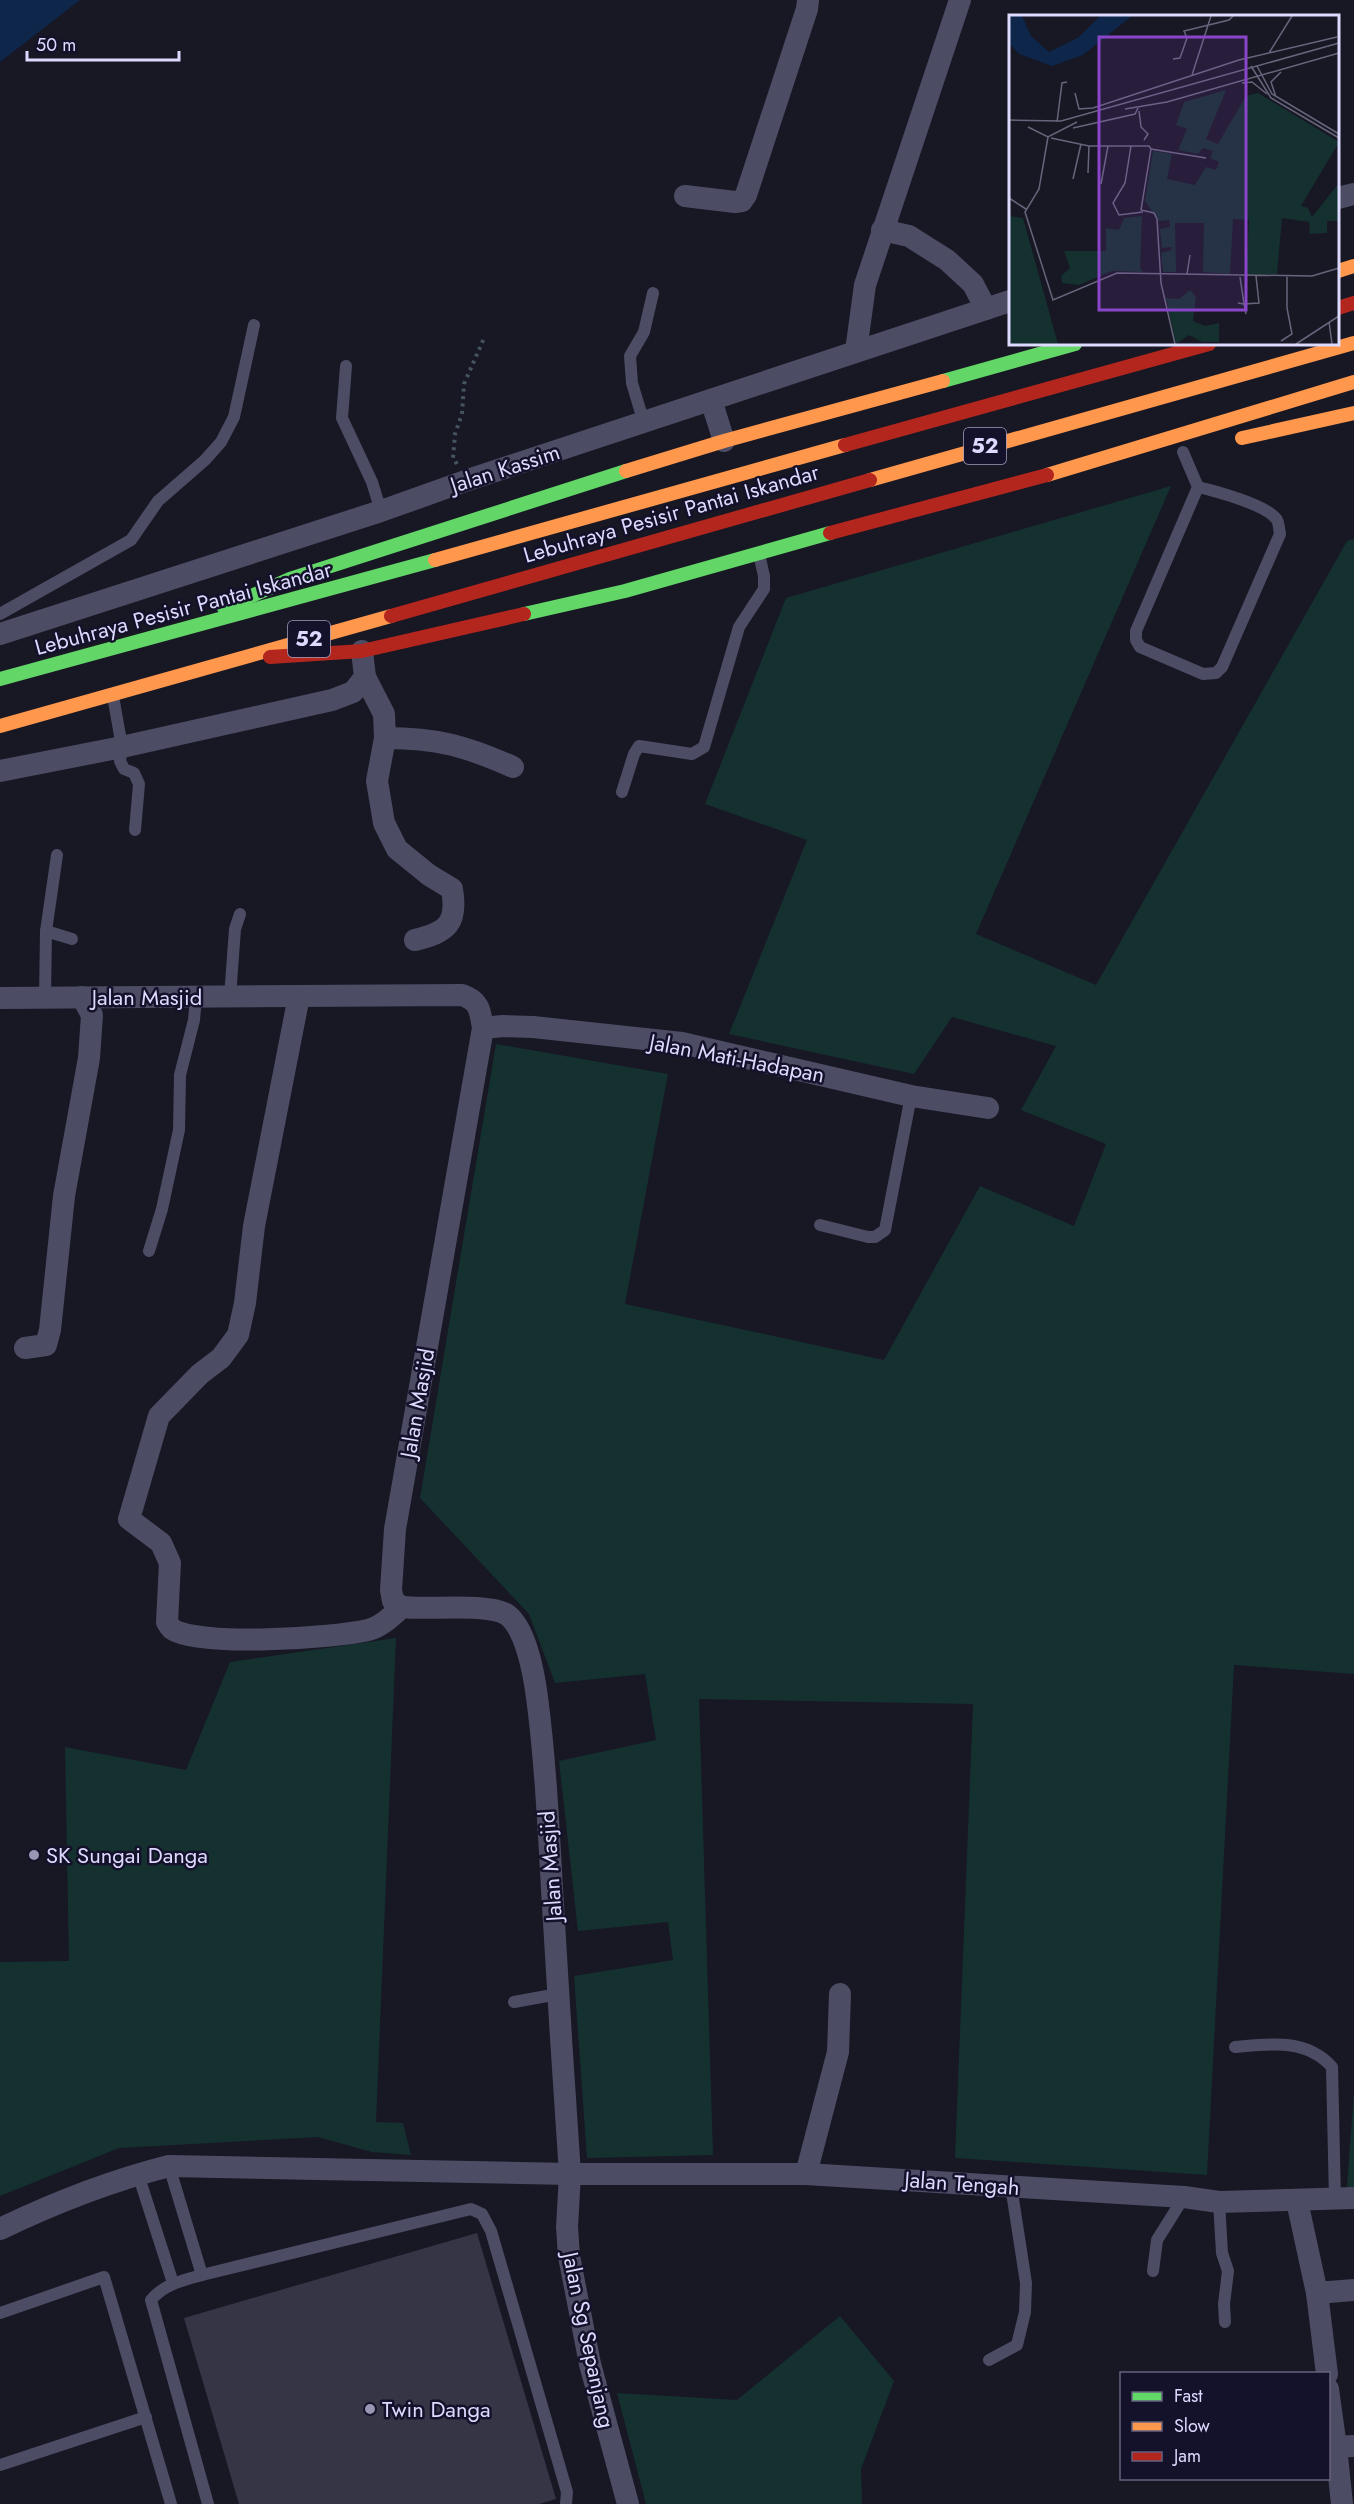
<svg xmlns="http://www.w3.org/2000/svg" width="1354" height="2504" viewBox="0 0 1354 2504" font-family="Jost,sans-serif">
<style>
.green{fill:#143130}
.water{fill:#0d264a}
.building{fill:#363546}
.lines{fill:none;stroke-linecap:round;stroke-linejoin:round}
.path{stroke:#465361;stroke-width:4;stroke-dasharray:3 4.5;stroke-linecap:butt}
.lane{stroke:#4c4c65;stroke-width:12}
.street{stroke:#4c4c65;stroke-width:22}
.fast{stroke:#63d668;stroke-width:14}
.slow{stroke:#ff974d;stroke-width:14}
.jam{stroke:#b3261e;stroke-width:14}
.jam-bridge{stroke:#b3261e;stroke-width:14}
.poi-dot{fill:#9896b2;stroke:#14112a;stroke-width:2}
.labels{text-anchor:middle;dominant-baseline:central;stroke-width:5;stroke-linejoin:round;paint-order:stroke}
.shield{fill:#14112a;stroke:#a19ebf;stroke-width:1.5}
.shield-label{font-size:21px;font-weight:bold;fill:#dddaff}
.street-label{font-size:22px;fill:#dddaff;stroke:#14112a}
.poi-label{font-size:22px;fill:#dddaff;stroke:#14112a;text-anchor:start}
.inset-road{fill:none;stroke:#67657c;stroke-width:1.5}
.view{fill:#8a46c9;fill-opacity:0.15;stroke:#8a46c9;stroke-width:3}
.inset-edge{fill:none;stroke:#dddaff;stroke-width:3}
</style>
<rect width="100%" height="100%" fill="#181724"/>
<!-- green -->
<g class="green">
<polygon points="1171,486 976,934 1096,985 1347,541 1354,539 1354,1674 1234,1665 1207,2175 955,2158 973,1704 699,1699 713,2155 587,2158 574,1976 673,1960 668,1922 578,1931 559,1761 656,1740 645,1674 555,1683 529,1614 420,1498 496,1044 668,1074 625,1304 884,1360 980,1186 1074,1226 1106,1144 1021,1110 1056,1046 952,1017 914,1074 729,1034 807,840 705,804 786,598"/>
<polygon points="396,1638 376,2122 403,2123 411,2155 372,2152 318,2137 119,2148 0,2196 0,1962 69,1961 65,1747 186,1770 230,1662"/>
<polygon points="1354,2092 1354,2187 1347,2187"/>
<polygon points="840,2316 894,2381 861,2469 862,2504 646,2504 617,2393 737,2400"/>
</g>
<!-- water -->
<polygon class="water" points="0,0 80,0 0,62"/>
<!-- building -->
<polygon class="building" points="477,2233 556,2499 539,2504 239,2504 184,2318"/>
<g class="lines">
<!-- path -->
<polyline class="path" points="457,464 453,458 455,434 462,414 464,384 485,336"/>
<!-- lane -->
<g class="lane">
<polyline points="346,366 342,418 372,482 381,511"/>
<polyline points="644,423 632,383 630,356 644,332 653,293"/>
<path d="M1183 452 1198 487C1215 491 1268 505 1277 520 1279 523 1279 530 1280 534L1222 667 1216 673 1203 674 1140 647 1136 640V631L1198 487"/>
<polyline points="0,614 131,540 158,501 205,460 221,442 234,417 254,325"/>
<polyline points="113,696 122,747 120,761 124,769 134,773 139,784 135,830"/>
<polyline points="622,792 634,754 639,746 692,754 704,747 739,627 764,589 764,576 759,554"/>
<polyline points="46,931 72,939"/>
<polyline points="230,997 235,929 240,914"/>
<polyline points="45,998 46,931 57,855"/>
<polyline points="820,1225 868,1237 875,1237 885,1230 911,1096"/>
<polyline points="149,1251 162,1209 179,1130 180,1075 194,1020 196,997"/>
<polyline points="514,2002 558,1994"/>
<path d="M1235 2047C1270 2044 1306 2038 1332 2067L1335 2200"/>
<polyline points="169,2166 202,2275"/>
<polyline points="138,2174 173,2283"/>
<polyline points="1219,2202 1222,2253 1228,2271 1224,2304 1225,2322"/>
<polyline points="1153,2271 1157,2240 1184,2197"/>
<polyline points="0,2313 104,2277 171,2504"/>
<polyline points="989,2360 1017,2345 1025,2312 1026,2283 1011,2186"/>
<polyline points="0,2465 146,2417"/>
<path d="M208 2504 151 2300C164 2284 184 2280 202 2275L471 2209 482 2214 491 2231 567 2492 566 2504"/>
</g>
<!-- street -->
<g class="street">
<polyline points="685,196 735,202 742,201 746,195 807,9 808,0"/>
<polyline points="1338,198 1354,194"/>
<polyline points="882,230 909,236 947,260 973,284 986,309"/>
<polyline points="856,351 865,285 960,0"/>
<polyline points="711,400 724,441"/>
<polyline points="0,634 381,511 468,480 1010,301"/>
<path d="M365 677 384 714 385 738 377 781 384 823 397 849 429 875 452 889C458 924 447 932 415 940"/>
<path d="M385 738C437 738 466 746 513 767"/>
<polyline points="0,771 122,747 332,700 353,692 365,677 362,651"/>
<path d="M299 996 254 1226 245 1303 238 1335 221 1358 200 1374 159 1416 129 1519 161 1543 170 1563 167 1622C168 1624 170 1627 172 1629 199 1647 335 1638 368 1630 381 1627 392 1616 402 1607"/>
<path d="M0 998 462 995C480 1001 480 1011 483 1028L395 1529 391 1590 393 1601 402 1607C427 1610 486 1603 506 1614 526 1627 534 1675 537 1697 546 1766 549 1837 553 1906 558 1995 564 2085 570 2174L567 2227 569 2256 590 2364 628 2504"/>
<polyline points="483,1028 503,1026 533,1027 682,1043 911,1096 988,1108"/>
<polyline points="25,1348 46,1345 50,1330 64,1196 89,1058 92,1015 82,997"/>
<polyline points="806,2174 838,2052 840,1994"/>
<polyline points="1297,2201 1317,2293 1327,2374"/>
<path d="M0 2229C54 2203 110 2181 169 2166L570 2174H806L1184 2197 1219 2202 1354 2198"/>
<polyline points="1317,2293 1354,2290"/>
<polyline points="1328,2389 1336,2447 1328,2446"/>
<polyline points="1342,2504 1336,2447 1354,2446"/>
</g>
<!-- fast -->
<g class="fast">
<polyline points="943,381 1075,344"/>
<polyline points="224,608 290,579 626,471"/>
<polyline points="524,614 625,591 830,533"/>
<polyline points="0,679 435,560"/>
</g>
<!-- slow -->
<g class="slow">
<polyline points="1338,271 1354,266"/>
<polyline points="1242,438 1354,413"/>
<polyline points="626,471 724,441 943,381"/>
<polyline points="1047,475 1354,382"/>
<polyline points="870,480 1354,343"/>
<polyline points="435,560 845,445"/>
<polyline points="0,726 391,616"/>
</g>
<!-- jam -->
<g class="jam">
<polyline points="845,445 1209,344"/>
<polyline points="830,533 1047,475"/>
<polyline points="391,616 870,480"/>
<polyline points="270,657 362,651 524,614"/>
</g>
<!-- jam-bridge -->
<polyline class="jam-bridge" points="1338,308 1354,303"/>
</g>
<!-- markers -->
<g class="poi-dot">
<circle cx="34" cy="1855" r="6"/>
<circle cx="370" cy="2409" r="6"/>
</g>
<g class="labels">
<!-- shield labels -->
<g class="shield">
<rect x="964" y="428" width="42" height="36" rx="4.5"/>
<rect x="288" y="621" width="42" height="36" rx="4.5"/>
</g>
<g class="shield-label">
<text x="985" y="446">52</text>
<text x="309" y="639">52</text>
</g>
<!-- street labels -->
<g class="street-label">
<text transform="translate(505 468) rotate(-18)">Jalan Kassim</text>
<text transform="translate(671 513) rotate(-16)">Lebuhraya Pesisir Pantai Iskandar</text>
<text transform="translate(183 608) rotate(-15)">Lebuhraya Pesisir Pantai Iskandar</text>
<text x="147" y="997">Jalan Masjid</text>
<text transform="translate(737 1058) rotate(11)">Jalan Mati-Hadapan</text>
<text transform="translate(417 1403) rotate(-80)">Jalan Masjid</text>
<text transform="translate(550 1866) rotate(-94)">Jalan Masjid</text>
<text transform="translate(962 2183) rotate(4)">Jalan Tengah</text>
<text transform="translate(589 2340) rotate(78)">Jalan Sg Sepanjang</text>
</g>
<!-- poi labels -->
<g class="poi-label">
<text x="46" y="1855">SK Sungai Danga</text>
<text x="382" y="2409">Twin Danga</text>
</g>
</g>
<!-- overview -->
<g transform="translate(1009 15)">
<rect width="330" height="330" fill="#181724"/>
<path d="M217 75 197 124 209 129 237 81 249 78 330 127 292 191 299 193 303 202 330 168V206H318V218L301 219 300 207 273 203 268 259 237 261 240 205 224 204 221 259 194 257 195 208H166L167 257H154L152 238 163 235 162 232 153 233 151 214 161 212 160 205 150 206 136 186 144 136 163 139 158 164 186 170 197 152 207 155 210 147 201 143 204 136 194 133 189 139 169 135 178 114 167 110 175 87ZM0 201 14 203 49 329H0ZM133 201 131 253 134 257 103 256 70 270 53 268 52 261 61 253 55 236H97V213L110 215 115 203ZM181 275 187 282 184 306 196 311 210 308V327H193L180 320 167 329 157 283 170 284Z" fill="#143130"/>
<path d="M0 1H13L22 21 40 37 70 22 91 1H123L74 40 43 51 10 39 0 28Z" fill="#0d264a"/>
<path class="inset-road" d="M260 38 283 1M164 44 171 43 178 23 175 16 220 5 224 1M242 51 262 83 330 123M248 51 263 79 330 119M183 60 202 1M233 68 243 67 258 79M66 78 70 94 84 93 230 45 328 22M267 82 262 67 272 57M116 94 158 87 330 38M130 96 132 112 139 119 135 125M0 105 52 106 330 28M48 107 53 68 58 67M19 112 39 122 68 107M64 113 126 99 129 93M39 122 30 174 16 197 44 285 108 258 303 261 330 253M42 123 80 131H140L142 134 197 143M122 131 116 168 104 188 110 200 134 197M142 134 132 195 145 198 148 204 152 268 166 329M79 158 80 131M64 164 72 129M92 169 99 131M0 183 17 194M178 259 181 240M229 288 235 289 231 262M237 299 235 289 250 288 247 261M320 307 323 329M272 326 283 319 278 293V261M287 329 330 301"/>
<path class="view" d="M90 22H237V295H90Z"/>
<rect width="330" height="330" class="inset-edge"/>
</g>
<!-- legend -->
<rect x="1120" y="2372" width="210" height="108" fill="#14112a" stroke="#64617f" stroke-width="1.5"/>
<rect x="1132" y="2392" width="30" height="9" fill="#63d668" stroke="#64617f" stroke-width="1.5"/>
<text x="1174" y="2402" font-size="18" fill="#dddaff">Fast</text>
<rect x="1132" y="2422" width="30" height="9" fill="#ff974d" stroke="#64617f" stroke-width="1.5"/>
<text x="1174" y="2432" font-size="18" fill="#dddaff">Slow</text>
<rect x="1132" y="2452" width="30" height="9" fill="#b3261e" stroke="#64617f" stroke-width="1.5"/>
<text x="1174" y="2462" font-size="18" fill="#dddaff">Jam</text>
<!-- scale -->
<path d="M27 51v9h152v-9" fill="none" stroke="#dddaff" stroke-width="3"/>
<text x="36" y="51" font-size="18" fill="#dddaff" stroke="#14112a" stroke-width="4.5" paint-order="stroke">50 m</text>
</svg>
